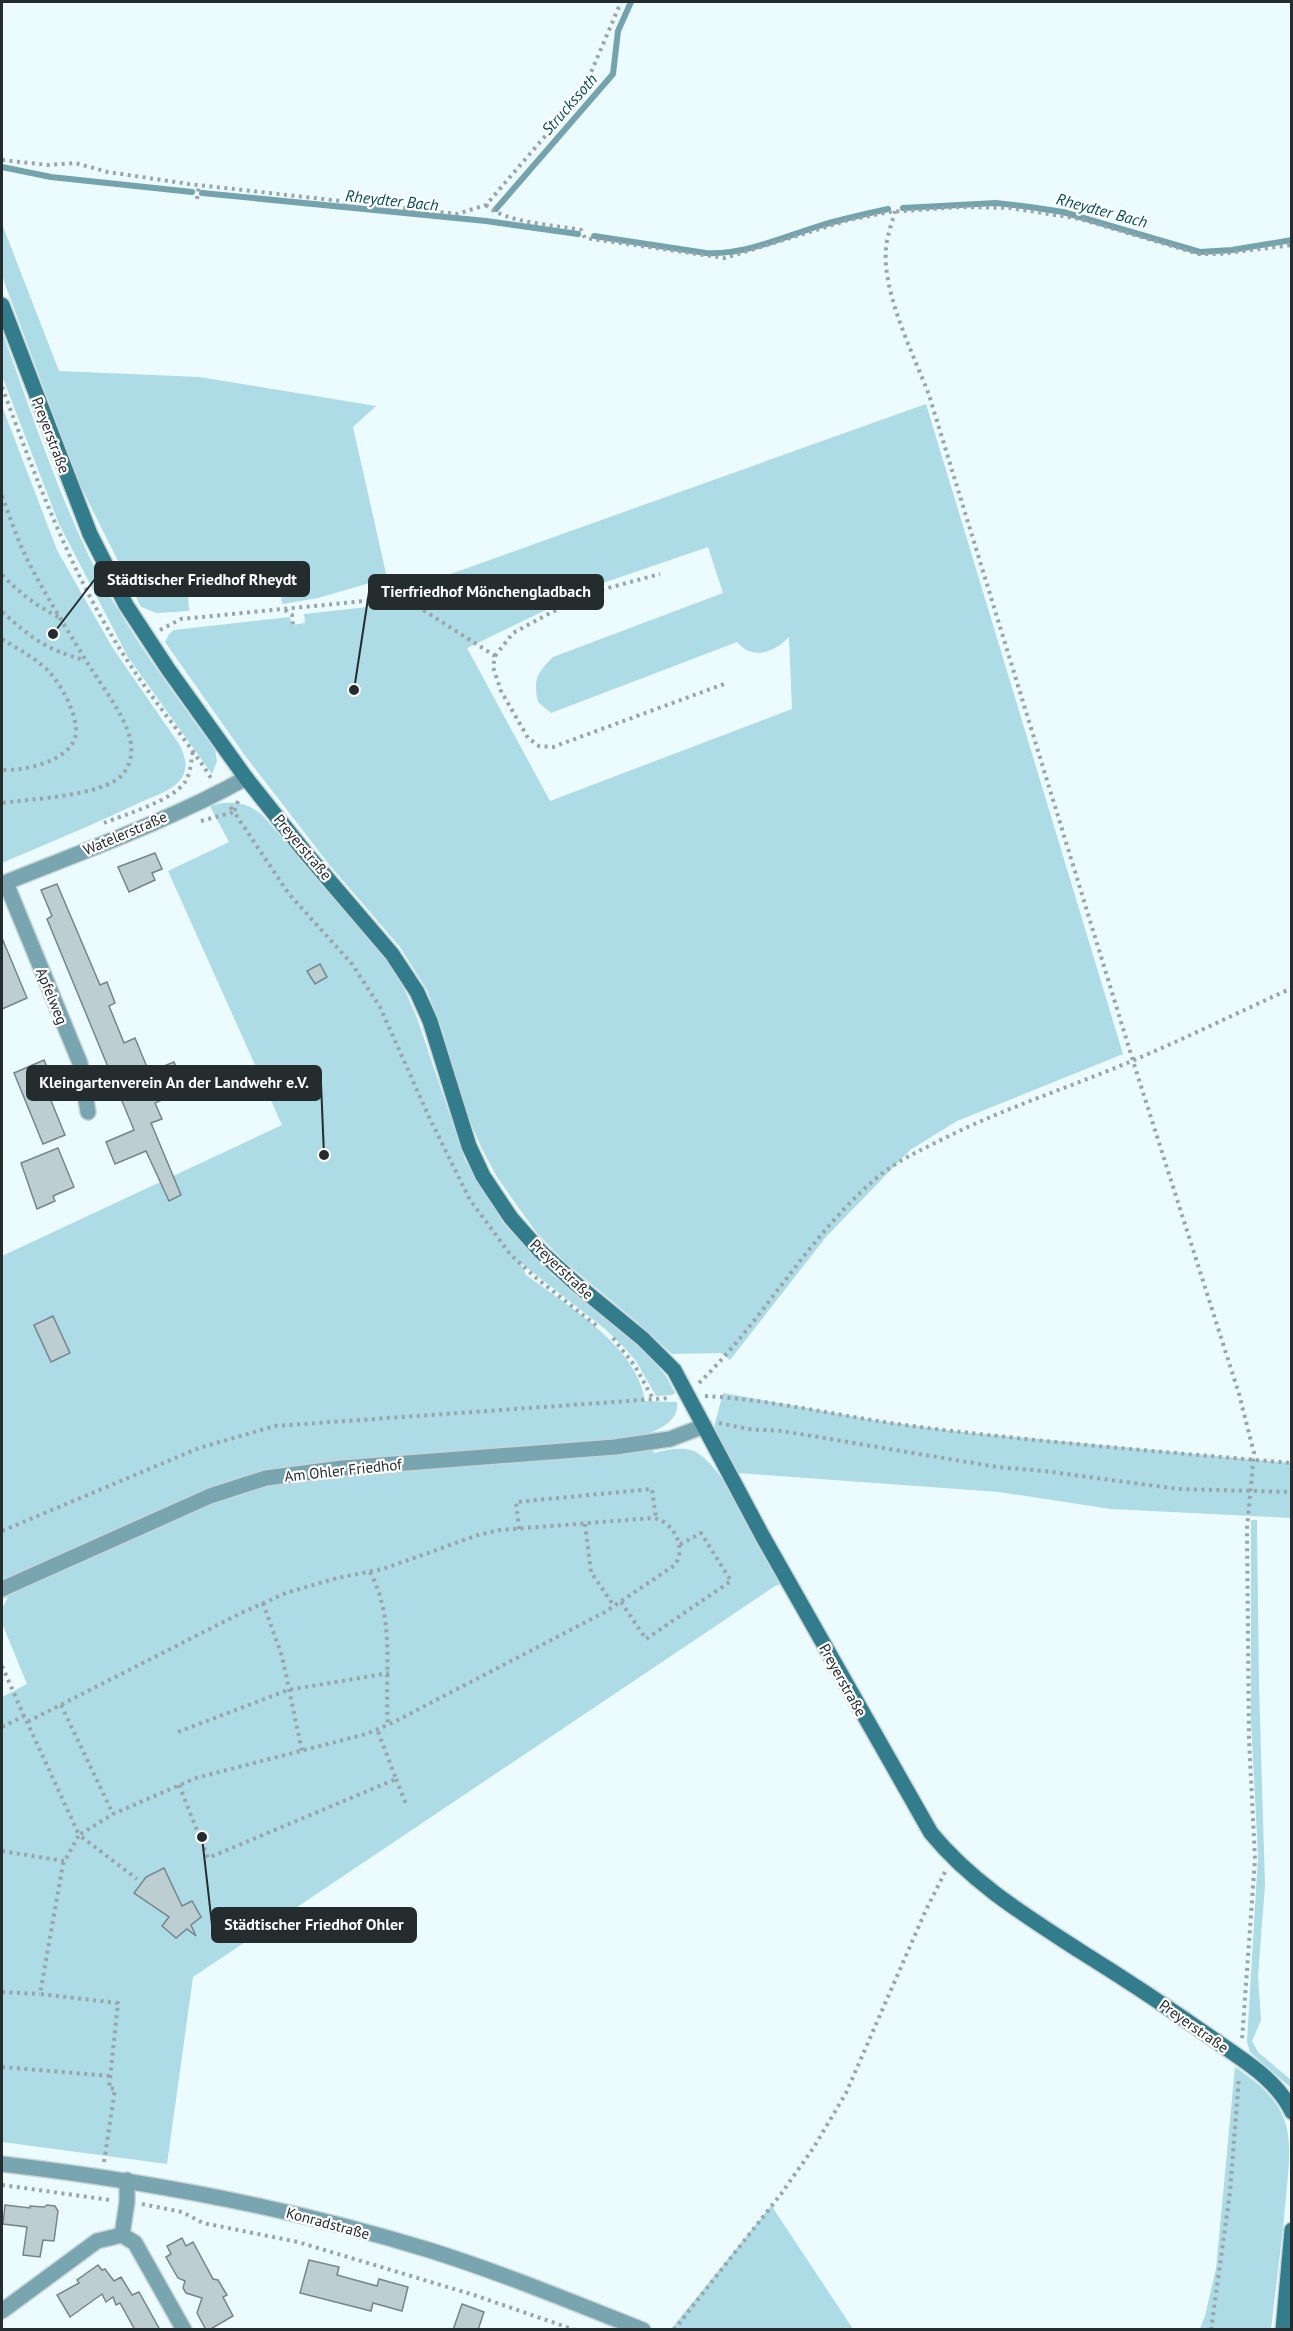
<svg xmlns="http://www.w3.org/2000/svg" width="1293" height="2331" viewBox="0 0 1293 2331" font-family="'PT Sans',sans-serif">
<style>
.green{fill:#addbe6;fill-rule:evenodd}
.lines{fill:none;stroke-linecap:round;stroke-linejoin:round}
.stream{stroke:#74a2ad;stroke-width:6}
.building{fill:#bcced2;stroke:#75868a;stroke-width:1.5}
.street-casing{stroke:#c8d6d9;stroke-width:18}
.secondary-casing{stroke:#c8d6d9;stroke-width:18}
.path{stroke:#99a5a8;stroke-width:4;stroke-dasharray:3 4.5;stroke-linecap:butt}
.street{stroke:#78a5af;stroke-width:15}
.secondary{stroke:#327c8b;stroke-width:15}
.labels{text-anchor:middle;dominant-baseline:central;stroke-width:4.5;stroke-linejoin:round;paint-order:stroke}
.street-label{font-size:15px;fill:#252c2e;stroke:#fff}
.water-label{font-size:16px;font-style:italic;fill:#044c58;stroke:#fff}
.leader{fill:none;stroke:#252c2e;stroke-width:2}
.callout-dot{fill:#252c2e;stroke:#fff;stroke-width:2}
.callout{fill:#252c2e;stroke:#252c2e;stroke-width:2}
.callout-label{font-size:16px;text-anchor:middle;font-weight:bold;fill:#fff}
</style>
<rect width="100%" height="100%" fill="#ecfbfe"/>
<!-- green -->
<g class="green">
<polygon points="2,224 59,371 199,377 376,406 353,427 387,578 318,598 282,604 280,587 188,594 189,611 157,613 141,607 79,483 2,276"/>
<path d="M2 331C28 404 53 478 85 548 119 621 168 685 215 750L217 761 212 774 128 657 59 524 2 376Z"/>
<path d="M926 404 1123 1054 957 1121 910 1150 826 1237 730 1360 721 1353 672 1354 637 1322 565 1262 537 1233 518 1207 497 1177 481 1147 464 1106 443 1032 427 990 400 947 328 863 246 757 165 642 169 634 174 630 290 617 292 625 305 623 304 614 395 604 408 606 415 610 421 604 400 588 397 581 414 587ZM708 547 723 593 553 657C537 673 533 679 538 702L551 713 737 642C740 645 745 650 749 651 764 657 779 647 789 637L792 709 550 801 467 648 600 584Z"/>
<path d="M2 406 57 550 112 647 179 744C185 755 189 768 181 779 172 791 154 796 141 802 95 824 48 843 2 863Z"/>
<path d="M223 803C240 802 251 805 263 816L368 937 399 977 417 1018 465 1160 504 1224 552 1275 623 1331 649 1356 666 1376 675 1393 672 1395 656 1396 636 1361 623 1346 604 1328 521 1263 526 1275C568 1306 637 1346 645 1401L677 1402C679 1419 664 1427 650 1433L654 1453C665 1450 680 1447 691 1450 722 1459 764 1554 781 1584L775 1586 193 1977 167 2164 2 2142V1697L27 1684 2 1623V1609L8 1597 2 1599V1256L282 1125 168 871 229 842 210 806Z"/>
<polygon points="723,1393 879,1421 962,1432 1291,1463 1291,1518 1111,1509 999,1492 738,1473 714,1427"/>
<polygon points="1251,1520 1257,1520 1257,1526 1259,1685 1265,1885 1258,1976 1261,2020 1252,2041 1258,2052 1291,2080 1291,2088 1250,2052 1247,2042 1258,1856 1251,1720"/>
<path d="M1235 2067C1254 2080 1276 2096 1284 2119 1293 2143 1288 2172 1286 2197 1282 2241 1276 2285 1271 2329H1200L1205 2316 1216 2269Z"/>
<polygon points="771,2205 853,2329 671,2329 771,2206"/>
</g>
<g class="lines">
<!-- stream -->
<g class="stream">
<polyline points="2,167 51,177 192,192"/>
<polyline points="202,193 486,221 578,234"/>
<polyline points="903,208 996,203 1030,207 1063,212 1200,252 1232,250 1292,240"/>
<polyline points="496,209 613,74 618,31 631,2"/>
<path d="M594 236 706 253C745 255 783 237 819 226 842 219 865 214 888 209"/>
</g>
</g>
<!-- building -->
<g class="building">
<polygon points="155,853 162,869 152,873 155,880 129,892 118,867"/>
<polygon points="57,884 100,985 107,982 115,1003 109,1006 124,1043 135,1038 149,1072 174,1062 185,1089 155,1103 162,1119 151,1123 181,1195 169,1201 146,1151 115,1164 106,1142 134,1130 47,919 52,916 41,890"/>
<polygon points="2,938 27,998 2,1009"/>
<polygon points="320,964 327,977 315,984 307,971"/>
<polygon points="44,1060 51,1077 43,1081 65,1135 43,1144 14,1073"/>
<polygon points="58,1148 74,1187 53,1196 55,1201 37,1209 21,1163"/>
<polygon points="53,1316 70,1353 51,1362 34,1325"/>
<polygon points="164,1868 182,1906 192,1901 201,1917 191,1925 196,1936 187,1929 176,1938 162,1926 169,1917 134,1893 146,1877"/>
<polygon points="5,2205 30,2208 30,2206 44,2207 47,2205 55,2206 58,2211 54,2241 43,2240 40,2257 23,2255 27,2227 3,2224"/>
<polygon points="182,2238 186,2246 193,2242 213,2279 218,2280 227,2295 223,2297 233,2316 209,2330 206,2330 197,2313 202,2298 186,2293 183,2288 185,2281 178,2278 166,2257 171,2254 167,2246"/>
<polygon points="309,2260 339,2267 337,2275 377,2286 379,2279 408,2287 402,2311 373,2303 371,2311 300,2293"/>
<polygon points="98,2265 102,2270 105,2269 114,2281 121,2277 132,2295 139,2292 160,2330 135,2330 120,2303 116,2305 113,2297 106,2302 102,2294 70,2317 57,2295 79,2283 77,2280"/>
<polygon points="462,2304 484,2312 478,2330 453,2330"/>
</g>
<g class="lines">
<defs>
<g id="street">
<polyline points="6,883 80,1063 88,1112"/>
<path d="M2 884C83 851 169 821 246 778"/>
<polyline points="2,1589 210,1496 266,1478 342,1468 615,1447 670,1439 704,1426"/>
<path d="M2 2164C147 2181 289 2207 429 2250 502 2273 572 2302 643 2330"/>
<polyline points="127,2180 127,2202 122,2235 135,2243 184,2330"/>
<polyline points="2,2311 97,2241 122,2235"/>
</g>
<g id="secondary">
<path d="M2 305 90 534 126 605 168 669 246 778 304 851 392 954 417 992 430 1021 469 1146 483 1176 511 1218 541 1252 575 1283 643 1339 674 1370 763 1537 931 1833C972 1883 1026 1916 1080 1951 1125 1979 1169 2008 1213 2039 1241 2059 1277 2079 1292 2112"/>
<polyline points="1283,2330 1292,2230"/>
</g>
</defs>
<!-- street casing -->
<use href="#street" class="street-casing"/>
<!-- secondary casing -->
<use href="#secondary" class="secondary-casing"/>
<!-- path -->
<g class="path">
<polyline points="2,160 48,165 75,163 108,172 189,184 457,214 486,205 577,99 586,84 621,2"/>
<polyline points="197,199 199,185"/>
<path d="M486 205C505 223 555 225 581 230L585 238 725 258 849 220 889 212 960 207 1011 208 1080 219 1199 254H1220L1292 245"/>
<path d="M895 211C892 223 887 236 886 248 882 293 913 353 929 395L1133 1061 1239 1394 1254 1453 1247 1528 1249 1740 1255 1859 1242 2040"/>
<path d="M2 387C37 481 72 576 127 660 153 701 185 737 211 778"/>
<path d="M2 496C10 517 17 539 27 559 44 593 65 626 85 659 98 681 124 713 130 738 133 752 131 766 121 776 101 796 30 799 2 803"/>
<path d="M2 575C20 593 37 607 61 618"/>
<polyline points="285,610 292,615 293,625"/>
<path d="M2 612C32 638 46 650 85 660"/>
<polyline points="160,630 181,619 395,598 409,601 495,656 493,667 501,691 528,738 539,746 553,747 724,684"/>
<path d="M2 639C19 650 38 659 51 674 63 688 80 719 75 738 67 762 23 771 2 770"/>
<polyline points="495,656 513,633 552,612 597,591 660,574"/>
<polyline points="238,801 234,812 289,894 352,964 380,1007 429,1117 470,1200 510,1254 535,1277 597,1326"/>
<polyline points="201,821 234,812 229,805"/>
<path d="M104 823C126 814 172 801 185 782 191 773 191 761 193 750"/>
<polyline points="613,1338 635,1366 653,1399"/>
<path d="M699 1383C765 1319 809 1234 880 1175 899 1160 921 1150 943 1139 1002 1109 1065 1089 1127 1063 1182 1040 1237 1013 1292 988"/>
<path d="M705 1396C775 1400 843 1417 912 1426 1038 1442 1165 1452 1292 1463"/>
<polyline points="719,1423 748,1429 782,1431 997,1467 1044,1471 1178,1489 1292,1492"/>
<polyline points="585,1524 591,1572 614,1606"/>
<polyline points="519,1529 516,1502 652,1489 656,1518"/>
<polyline points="2,1531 199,1448 275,1426 670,1398"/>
<path d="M370 1572C396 1621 384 1672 388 1725"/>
<polyline points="621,1602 646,1639 731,1581 701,1533 679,1545"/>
<polyline points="263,1603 282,1656 302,1751"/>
<path d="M2 1666 24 1716 27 1722 79 1835 113 1814 196 1778 366 1734 392 1723 605 1612 675 1565C687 1547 673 1521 653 1518L500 1530 478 1535 383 1569 337 1578 286 1593 241 1613 27 1722"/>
<polyline points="61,1705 113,1814"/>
<polyline points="2,1727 24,1716"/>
<polyline points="178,1732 288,1690 389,1673"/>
<polyline points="396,1779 406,1804"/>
<polyline points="179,1785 208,1858 396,1779 377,1729"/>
<polyline points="2,1851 64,1861"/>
<polyline points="2,1992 40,1994"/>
<polyline points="2,2067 110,2076"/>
<polyline points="104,2162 115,2089 109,2088 118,2003 40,1994 63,1864 79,1835 137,1879"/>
<polyline points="2,2185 110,2200"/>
<polyline points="142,2204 182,2212 203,2223 298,2242 474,2295 575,2330"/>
<polyline points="674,2330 781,2194 814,2147 846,2093 925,1912 945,1872"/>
<polyline points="1211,2330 1230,2192 1239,2077"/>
</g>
<!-- street -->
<use href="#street" class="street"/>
<!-- secondary -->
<use href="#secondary" class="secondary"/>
</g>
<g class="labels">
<!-- street labels -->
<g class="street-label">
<text transform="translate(51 435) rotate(69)">Preyerstraße</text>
<text transform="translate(125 833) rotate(-23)">Watelerstraße</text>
<text transform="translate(303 847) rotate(50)">Preyerstraße</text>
<text transform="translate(52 996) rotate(68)">Apfelweg</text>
<text transform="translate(562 1269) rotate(43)">Preyerstraße</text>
<text transform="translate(343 1470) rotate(-6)">Am Ohler Friedhof</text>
<text transform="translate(843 1680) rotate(61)">Preyerstraße</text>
<text transform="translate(1194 2026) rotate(35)">Preyerstraße</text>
<text transform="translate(328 2223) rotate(15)">Konradstraße</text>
</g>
<!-- water labels -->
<g class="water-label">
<text transform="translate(569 104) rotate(-49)">Struckssoth</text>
<text transform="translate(392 200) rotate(6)">Rheydter Bach</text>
<text transform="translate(1102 210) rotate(15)">Rheydter Bach</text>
</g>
</g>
<!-- callouts -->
<path class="leader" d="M53 634L95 579M354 690L369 592M324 1155L321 1083M202 1837L212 1925"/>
<g class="callout-dot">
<circle cx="53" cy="634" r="6"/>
<circle cx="354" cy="690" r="6"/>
<circle cx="324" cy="1155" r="6"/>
<circle cx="202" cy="1837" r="6"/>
</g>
<g class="callout">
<rect x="95" y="562" width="214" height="34" rx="6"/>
<rect x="369" y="575" width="234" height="34" rx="6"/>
<rect x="27" y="1066" width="294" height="34" rx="6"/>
<rect x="212" y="1908" width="204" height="34" rx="6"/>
</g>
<g class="callout-label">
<text x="202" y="585">Städtischer Friedhof Rheydt</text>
<text x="486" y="597">Tierfriedhof Mönchengladbach</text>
<text x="174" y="1088">Kleingartenverein An der Landwehr e.V.</text>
<text x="314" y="1930">Städtischer Friedhof Ohler</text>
</g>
<!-- border -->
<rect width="1293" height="2331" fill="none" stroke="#252c2e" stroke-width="6"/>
</svg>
